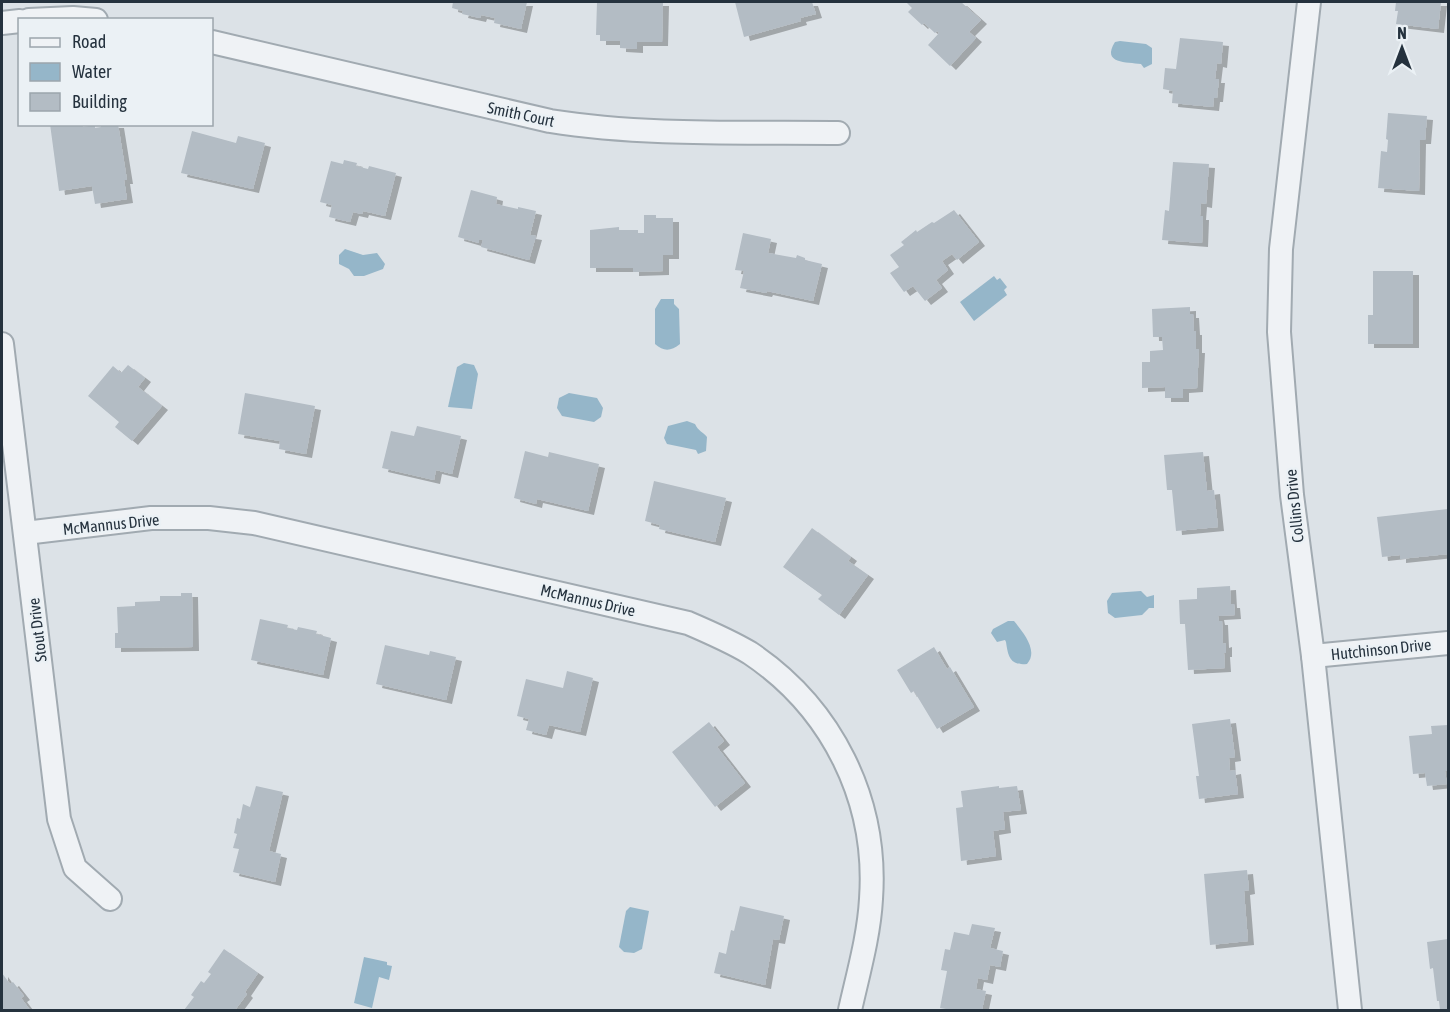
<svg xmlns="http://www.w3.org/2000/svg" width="1450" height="1012" viewBox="0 0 1450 1012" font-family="'Asap Condensed',sans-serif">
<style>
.water{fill:#95b6c9}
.building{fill:#b3bcc4;filter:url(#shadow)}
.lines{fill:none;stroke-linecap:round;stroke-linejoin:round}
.street-casing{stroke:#a1aab1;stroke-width:26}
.street{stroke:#eff2f5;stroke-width:22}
.labels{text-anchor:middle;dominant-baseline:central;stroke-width:5;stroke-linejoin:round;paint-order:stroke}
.street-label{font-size:16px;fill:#25323e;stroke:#ebf1f5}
</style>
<defs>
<filter id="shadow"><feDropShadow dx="6" dy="4" stdDeviation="0" flood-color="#0004"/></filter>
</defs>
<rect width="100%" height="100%" fill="#dce2e7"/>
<!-- water -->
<g class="water">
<path d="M1120 41 1146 44 1152 48V64L1144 68 1141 64C1127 62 1101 64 1115 42Z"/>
<polygon points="345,249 363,255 377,253 385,264 383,269 364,276 354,276 349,269 339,264 339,255"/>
<polygon points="994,276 997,280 1000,278 1007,287 1004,290 1007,295 974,321 960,302"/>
<path d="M661 299H674V304L679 309 680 344C671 351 664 352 655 344V309Z"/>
<polygon points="464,363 474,365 478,374 472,409 448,407 457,367"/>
<polygon points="569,393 597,398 603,408 601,417 594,422 562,416 557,408 559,398"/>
<path d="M687 421 695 424C698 431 703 432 707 437L706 451 698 454 696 450 667 444 664 438 668 426Z"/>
<polygon points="1141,591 1147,597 1154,595 1154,608 1149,608 1142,615 1115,618 1108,613 1107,601 1112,593"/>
<path d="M1008 621H1014C1023 632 1039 651 1027 664 1010 666 1008 656 1006 642L1005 640 997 642 991 633 993 629Z"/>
<polygon points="630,907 649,911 642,949 634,953 624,952 619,947 626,911"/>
<polygon points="364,957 387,962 387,965 392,966 389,980 379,977 372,1008 354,1003"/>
</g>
<!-- building -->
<g class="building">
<polygon points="453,2 527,2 521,29 494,23 495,18 481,15 480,18 462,14 463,11 452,8"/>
<polygon points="597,2 663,2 662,42 637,42 637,49 620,48 620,41 600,41 600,35 596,35"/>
<polygon points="735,2 812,2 816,14 800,18 801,21 744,37"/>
<polygon points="906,2 961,2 981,20 969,32 976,38 950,66 928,45 939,33 937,31 935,33 924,23 922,25 908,12 912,8"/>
<polygon points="1396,2 1441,2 1438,29 1396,24 1398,11 1395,11"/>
<polygon points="1180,38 1223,42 1221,64 1217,63 1215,79 1219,79 1217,98 1214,98 1213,107 1172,103 1173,91 1163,89 1165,68 1176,69"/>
<polygon points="1388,113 1427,116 1425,140 1420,140 1419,191 1378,188 1381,151 1387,152 1388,140 1386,139"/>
<polygon points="50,124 82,124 83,127 95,125 95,128 101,127 100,124 118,124 127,180 124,180 127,199 95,204 92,186 59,191"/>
<polygon points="192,131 236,143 238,136 265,143 253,189 181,173"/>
<polygon points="344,160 357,163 356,166 368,169 369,166 396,173 385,216 363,211 362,214 353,212 350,222 329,217 332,205 320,202 331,161 343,164"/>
<polygon points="1173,162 1209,164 1206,204 1201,203 1200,216 1203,216 1202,243 1162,240 1165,210 1169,211"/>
<polygon points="471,190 497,197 496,204 518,209 518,207 536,211 530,235 536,236 529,260 481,247 483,240 479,240 479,243 458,237"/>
<polygon points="954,210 979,242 957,260 952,254 942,261 948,270 936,280 942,288 925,301 913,286 904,292 890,273 899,267 890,255 904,245 901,242 916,230 917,232 932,222 934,223"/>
<polygon points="644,215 656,215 656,218 673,218 673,255 663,255 663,271 633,272 633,268 590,268 590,230 619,227 619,230 638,230 638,233 644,233"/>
<polygon points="743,233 771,239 768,253 796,258 797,255 805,258 805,260 822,264 813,301 767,291 766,293 740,288 744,271 735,270"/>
<polygon points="1373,271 1413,271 1413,344 1368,344 1368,315 1373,315"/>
<polygon points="1190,307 1190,314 1193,314 1194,331 1196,331 1196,349 1199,349 1197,388 1183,389 1183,398 1165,398 1165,387 1142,388 1142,362 1150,362 1150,351 1163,350 1162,337 1153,337 1152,309"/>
<polygon points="128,365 145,378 138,387 162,406 132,441 115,427 119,422 88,396 113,366 121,373"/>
<polygon points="245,393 315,406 306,454 279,449 280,441 238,434"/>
<polygon points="417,426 461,436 452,474 436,470 434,480 382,468 391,431 414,436"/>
<polygon points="525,451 548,457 549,452 599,464 588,511 537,499 536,504 514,498"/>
<polygon points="1203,452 1207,491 1214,490 1218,527 1176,531 1172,490 1167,490 1164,455"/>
<polygon points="654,481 726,498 715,542 659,529 660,525 645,521"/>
<polygon points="1448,509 1448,554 1400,559 1400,555 1382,557 1377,517"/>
<polygon points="812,528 851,557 848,561 868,575 839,615 818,599 822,595 783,567"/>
<polygon points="1230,586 1231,604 1234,604 1235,615 1218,616 1219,621 1222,621 1223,644 1226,643 1226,653 1224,653 1225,668 1188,670 1185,624 1180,624 1179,600 1197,599 1197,588"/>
<polygon points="181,593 192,593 193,647 115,648 115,633 118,633 117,607 135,606 135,602 160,601 160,596 181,596"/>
<polygon points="260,619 288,625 287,628 297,630 298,627 317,631 316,634 331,638 323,675 251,660"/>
<polygon points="385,645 429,655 430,651 456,657 446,700 376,684"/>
<polygon points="934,647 947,669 950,667 974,707 937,729 914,691 911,693 897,670"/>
<polygon points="567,671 593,678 580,732 549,725 546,735 526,730 529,719 517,716 526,679 563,688"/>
<polygon points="1230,719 1235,757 1229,758 1230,771 1235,770 1238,794 1199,799 1196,776 1199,776 1192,724"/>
<polygon points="709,722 724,741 717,747 745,783 715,807 672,752"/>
<polygon points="1448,725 1448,771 1445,771 1447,784 1427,786 1425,773 1413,774 1409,736 1432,734 1431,726"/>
<polygon points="256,786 283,792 269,851 281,854 275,882 233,872 239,849 233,848 237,834 234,833 237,818 240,819 243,804 250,807"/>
<polygon points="999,786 999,788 1017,786 1021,810 1003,812 1005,829 993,831 996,856 961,861 956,808 963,807 961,791"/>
<polygon points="1247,870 1249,890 1244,891 1248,941 1210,945 1204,874"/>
<polygon points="740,906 784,916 779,940 773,939 765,985 714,973 719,952 726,954 731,930 734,931"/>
<polygon points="972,924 995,928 990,948 1003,951 1000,967 990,965 987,980 978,978 976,989 986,991 982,1010 952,1010 940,1008 947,971 941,970 945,949 950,950 954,932 969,935"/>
<polygon points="1448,939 1448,1010 1440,1010 1439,1001 1437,1001 1433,968 1430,969 1427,942"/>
<polygon points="224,949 258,973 245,992 247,994 235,1010 184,1010 194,997 191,995 201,981 204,983 211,974 208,972"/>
<polygon points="2,973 10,984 13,982 24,996 21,998 30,1010 2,1010"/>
</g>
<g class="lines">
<defs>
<g id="street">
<polyline points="1309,2 1281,249 1279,332 1292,495 1313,656 1350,1010"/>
<polyline points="29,20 73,18 96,20"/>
<polyline points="2,23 20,21"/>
<path d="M212 42 550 121C645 136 742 132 838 133"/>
<polyline points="2,344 59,819 75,868 110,899"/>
<path d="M25 533 151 518H209L254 523 688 623C709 632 730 641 750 653 832 708 878 800 871 899 869 936 858 974 850 1010"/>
<polyline points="1313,656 1448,643"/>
</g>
</defs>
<!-- street casing -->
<use href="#street" class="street-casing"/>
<!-- street -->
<use href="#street" class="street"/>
</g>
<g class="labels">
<!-- street labels -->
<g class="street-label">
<text transform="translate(521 114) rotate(12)">Smith Court</text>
<text transform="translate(1294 506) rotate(-96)">Collins Drive</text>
<text transform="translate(111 524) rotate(-6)">McMannus Drive</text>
<text transform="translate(588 600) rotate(13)">McMannus Drive</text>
<text transform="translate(37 630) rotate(-97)">Stout Drive</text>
<text transform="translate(1381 649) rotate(-6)">Hutchinson Drive</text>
</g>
</g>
<!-- border -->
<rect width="1450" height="1012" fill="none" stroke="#25323e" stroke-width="6"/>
<!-- legend -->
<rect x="18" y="18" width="195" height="108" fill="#ebf1f5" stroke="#9ca5ac" stroke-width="1.5"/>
<rect x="30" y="38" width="30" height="9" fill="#eff2f5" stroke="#9ca5ac" stroke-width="1.5"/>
<text x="72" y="48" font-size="18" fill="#25323e">Road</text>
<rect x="30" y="63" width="30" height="18" fill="#95b6c9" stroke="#9ca5ac" stroke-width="1.5"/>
<text x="72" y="78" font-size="18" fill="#25323e">Water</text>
<rect x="30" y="93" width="30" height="18" fill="#b3bcc4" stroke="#9ca5ac" stroke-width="1.5"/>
<text x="72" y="108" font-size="18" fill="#25323e">Building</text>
<!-- north arrow -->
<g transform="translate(1402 48)" stroke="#ebf1f5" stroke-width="4.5" paint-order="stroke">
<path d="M0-4.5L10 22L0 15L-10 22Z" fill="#25323e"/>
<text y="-9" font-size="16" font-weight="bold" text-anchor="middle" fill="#25323e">N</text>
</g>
</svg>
